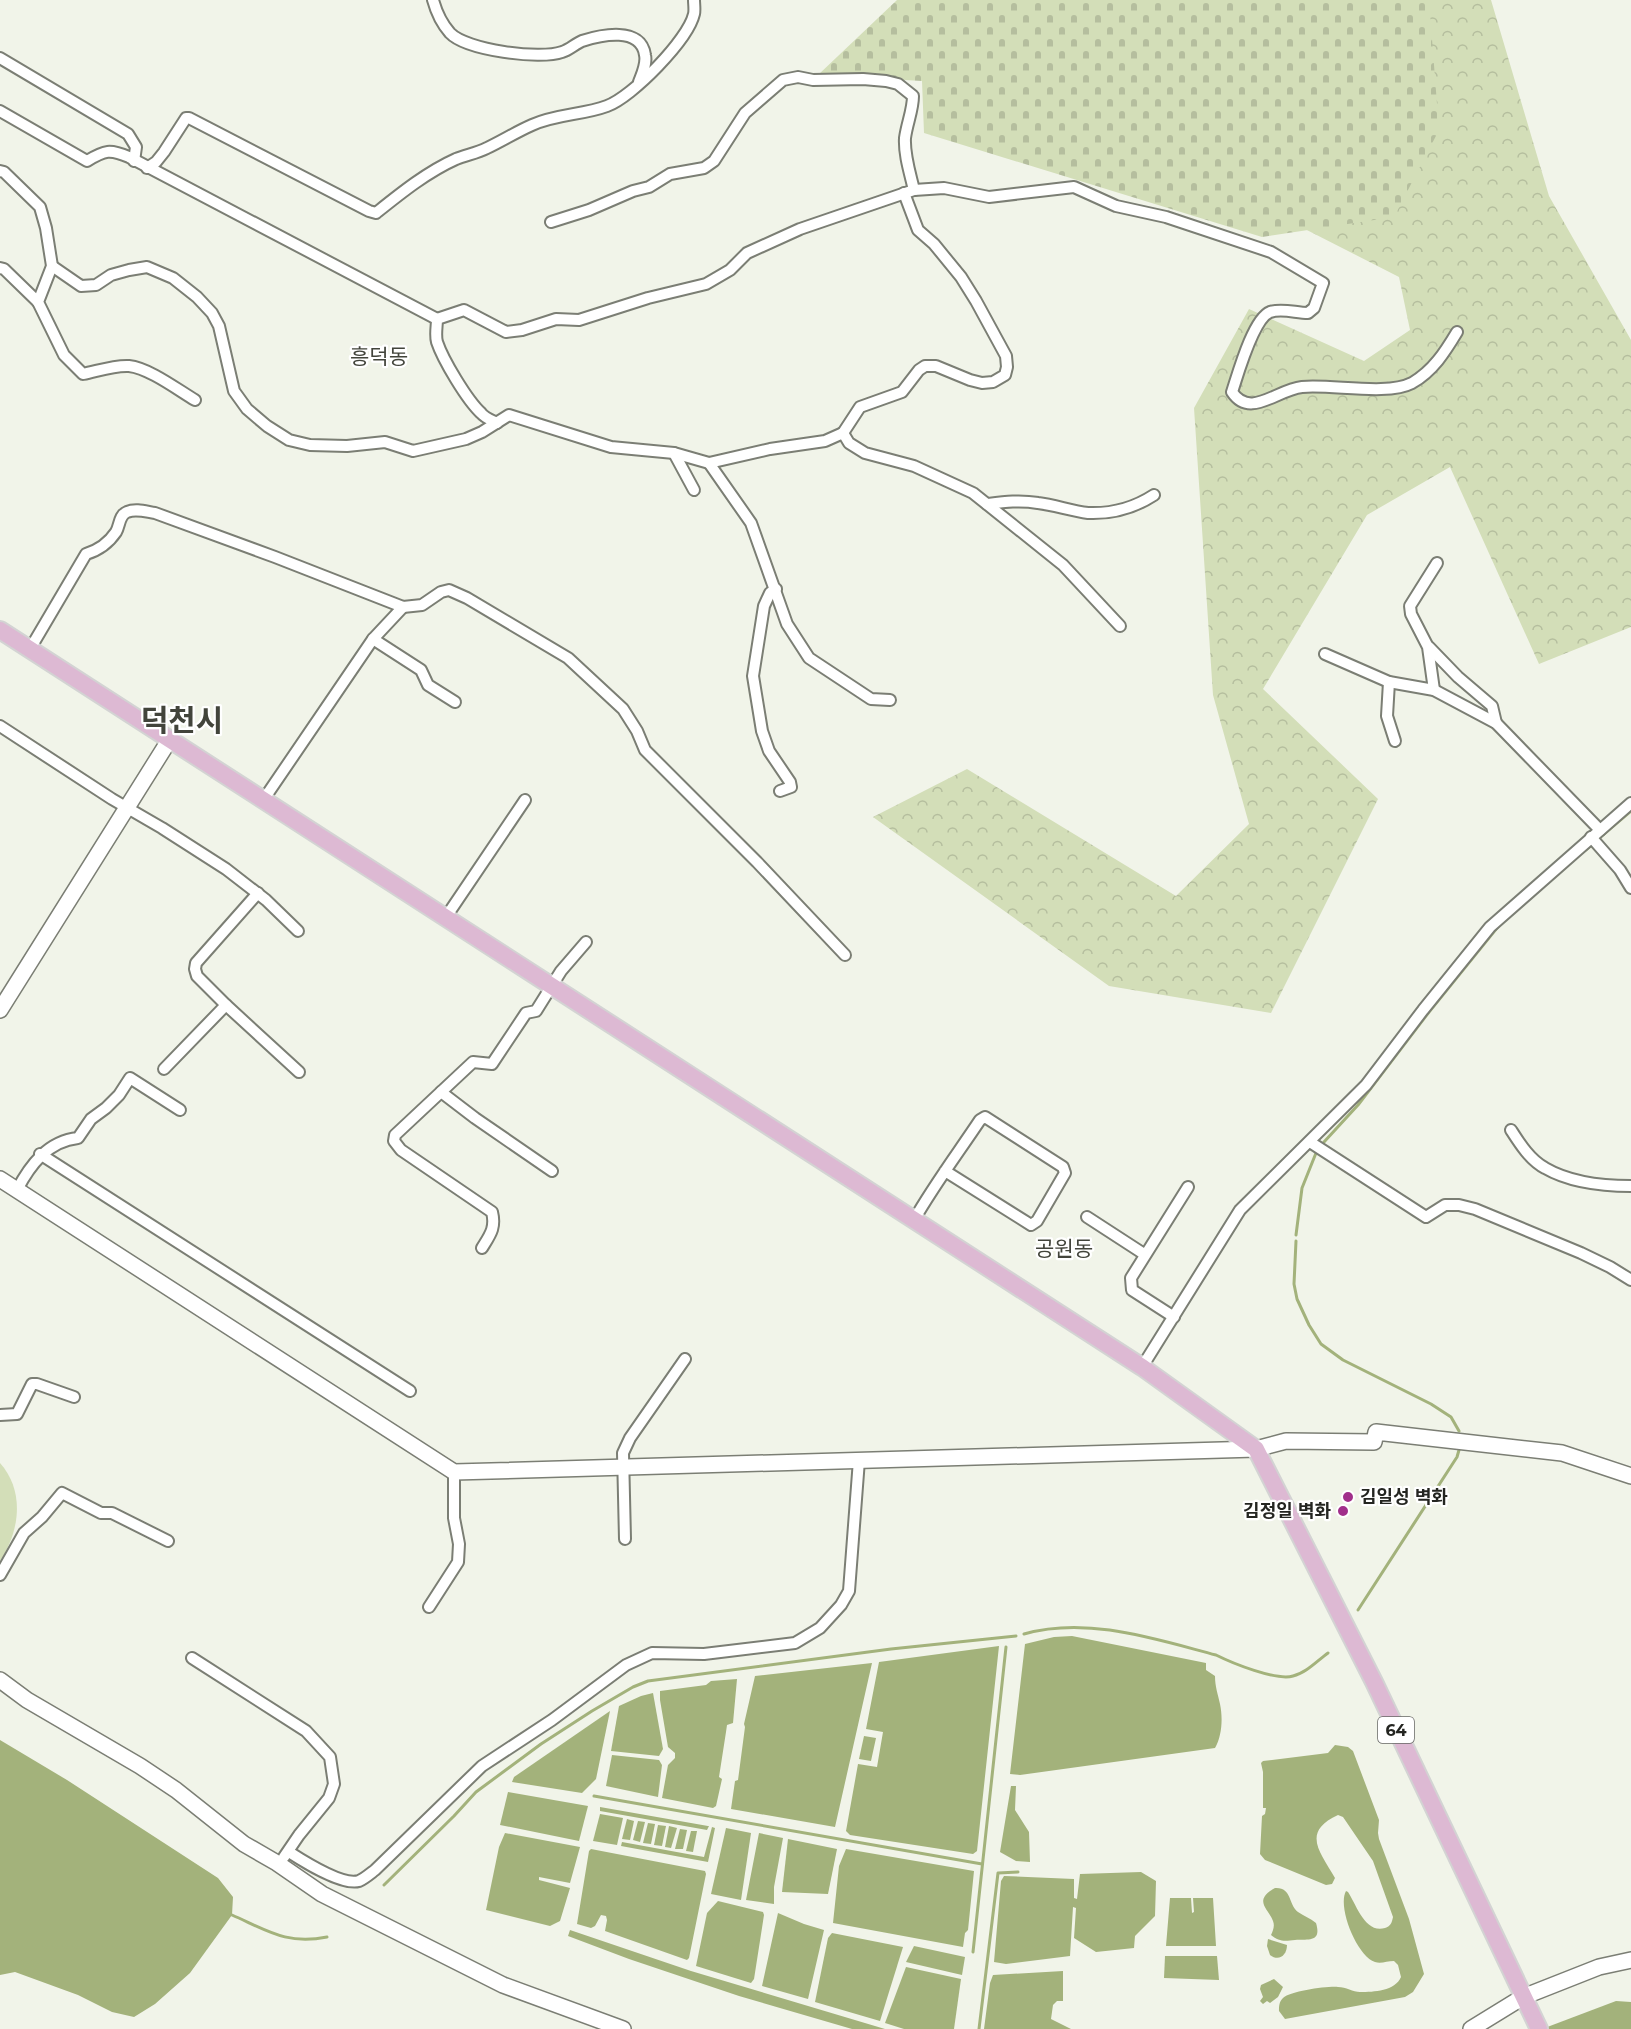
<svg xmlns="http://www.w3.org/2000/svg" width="1631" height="2029" viewBox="0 0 1631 2029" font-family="Montserrat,'Noto Sans KR',sans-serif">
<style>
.grass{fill:#d3deb8}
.forest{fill:url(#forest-crowns)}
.cemetery{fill:url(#cemetery-stones)}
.water{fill:#a3b27b}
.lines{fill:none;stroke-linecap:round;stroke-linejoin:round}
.stream{stroke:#a3b27b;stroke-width:3}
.street-casing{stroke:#7b7e74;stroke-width:14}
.secondary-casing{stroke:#7b7e74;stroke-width:18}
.primary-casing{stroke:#d3d3d3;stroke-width:20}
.street{stroke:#fff;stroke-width:10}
.secondary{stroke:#fff;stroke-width:15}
.primary{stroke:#ddb9d3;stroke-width:16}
.poi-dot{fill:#a12f8b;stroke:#fff;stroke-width:2}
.labels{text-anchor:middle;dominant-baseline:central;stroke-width:4.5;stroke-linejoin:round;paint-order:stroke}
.shield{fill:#fff;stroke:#666664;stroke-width:1.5}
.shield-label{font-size:16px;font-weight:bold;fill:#242521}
.poi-label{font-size:18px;font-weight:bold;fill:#242521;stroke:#fff;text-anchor:start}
.quarter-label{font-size:21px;fill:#42443b;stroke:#fff}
.town-label{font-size:30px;font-weight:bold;fill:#42443b;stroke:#fff}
</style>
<defs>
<pattern id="forest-crowns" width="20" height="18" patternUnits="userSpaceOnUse" patternTransform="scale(1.5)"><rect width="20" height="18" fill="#d3deb8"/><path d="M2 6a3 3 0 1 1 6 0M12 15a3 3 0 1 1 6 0" fill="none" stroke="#b5be9e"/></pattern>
<pattern id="cemetery-stones" width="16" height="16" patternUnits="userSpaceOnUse" patternTransform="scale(1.5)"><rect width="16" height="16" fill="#d3deb8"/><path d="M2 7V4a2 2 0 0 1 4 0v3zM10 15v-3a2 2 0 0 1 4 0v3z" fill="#b5be9e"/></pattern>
</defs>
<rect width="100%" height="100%" fill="#f1f4e9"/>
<!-- grass -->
<path class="grass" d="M0 1463C25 1491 20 1531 0 1561Z"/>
<!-- forest -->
<polygon class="forest" points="1228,0 1491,0 1549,196 1631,340 1631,627 1539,664 1450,467 1367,515 1263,689 1378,799 1271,1013 1109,986 873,817 967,769 1176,896 1249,824 1213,695 1194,408 1249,309 1364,361 1410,330 1399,277 1254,203"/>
<!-- cemetery -->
<polygon class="cemetery" points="897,0 1429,0 1439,130 1394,217 1262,237 924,133 922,81 818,75"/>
<!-- water -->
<g class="water">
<path d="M1072 1636 1206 1663V1670L1215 1676C1215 1687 1218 1694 1220 1704 1223 1718 1222 1736 1215 1748L1020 1775 1010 1774 1025 1644 1054 1637Z"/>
<polygon points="999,1646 977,1851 973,1854 850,1835 846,1831 858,1764 877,1767 883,1732 866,1729 879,1662"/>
<polygon points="872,1663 835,1827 731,1809 735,1781 738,1780 745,1727 744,1724 755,1676"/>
<polygon points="737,1679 733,1723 727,1725 726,1732 719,1777 722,1779 716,1806 713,1808 662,1798 668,1765 675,1758 675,1753 668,1747 660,1700 660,1691 706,1685 711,1681"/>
<polygon points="653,1693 663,1749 659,1756 611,1751 619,1706 641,1696"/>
<polygon points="610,1711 596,1779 582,1793 512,1782 514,1777"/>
<polygon points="864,1736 876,1738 871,1761 859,1759"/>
<polygon points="0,1740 67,1780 218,1878 233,1897 232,1915 190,1973 155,2004 134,2017 112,2012 78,1995 15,1972 0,1975"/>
<path d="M1335 1745 1348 1747 1353 1751 1379 1820 1378 1833 1379 1839 1409 1919 1424 1974 1413 1992 1405 1997 1285 2019 1279 2011C1279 2006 1279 2002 1283 1998 1291 1991 1327 1986 1338 1987 1346 1987 1353 1992 1360 1992 1374 1992 1395 1991 1401 1977L1398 1965 1394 1961C1387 1961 1381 1964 1375 1962 1357 1956 1337 1907 1346 1891L1348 1892C1356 1904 1365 1934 1385 1928 1391 1926 1392 1922 1393 1917L1373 1861 1343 1817 1338 1815C1301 1832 1320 1852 1335 1878L1332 1884 1326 1885 1265 1860 1260 1854 1262 1816 1265 1814 1266 1808H1263V1772L1261 1763 1263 1761 1328 1753Z"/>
<polygon points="612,1755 659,1760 662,1765 658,1797 606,1786"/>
<polygon points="1011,1786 1016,1786 1015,1810 1029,1832 1030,1862 1016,1861 1000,1852"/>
<polygon points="508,1792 588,1806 579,1841 500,1825"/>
<polygon points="600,1807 708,1826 709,1826 707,1830 600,1811"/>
<polygon points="600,1814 623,1818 617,1845 593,1841"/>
<polygon points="627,1819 634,1821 630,1840 622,1839"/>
<polygon points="638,1821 645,1822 640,1842 633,1840"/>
<polygon points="648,1823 655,1824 651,1844 643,1843"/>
<polygon points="658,1825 666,1826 662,1846 654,1845"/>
<polygon points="669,1826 677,1828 671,1848 665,1847"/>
<polygon points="712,1827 715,1828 708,1862 621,1846 622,1842 704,1857"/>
<polygon points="726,1828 751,1833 741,1900 711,1894"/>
<polygon points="680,1829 687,1830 683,1849 675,1849"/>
<polygon points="691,1831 697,1831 693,1852 686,1851"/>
<polygon points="505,1833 580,1847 570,1883 539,1877 539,1880 570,1888 560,1921 550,1926 486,1910 499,1847"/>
<polygon points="759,1833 783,1838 774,1887 774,1904 746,1900"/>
<polygon points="788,1839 837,1849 828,1894 782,1892"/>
<polygon points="591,1849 705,1871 706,1874 689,1958 687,1960 605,1931 607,1920 606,1916 601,1915 595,1926 591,1928 577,1924 589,1851"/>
<polygon points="846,1849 974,1871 968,1930 965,1933 963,1947 833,1923 839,1866"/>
<polygon points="1141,1872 1156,1881 1155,1916 1135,1936 1134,1948 1096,1952 1074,1938 1076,1908 1073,1907 1070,1956 1006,1964 994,1962 1001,1881 1004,1876 1074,1879 1074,1898 1077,1899 1080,1874"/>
<path d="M1275 1888C1292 1887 1288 1904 1298 1912 1304 1916 1310 1918 1316 1923 1322 1943 1308 1939 1295 1940 1285 1941 1279 1942 1271 1935 1273 1931 1275 1926 1273 1921 1269 1909 1252 1901 1275 1888Z"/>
<polygon points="1170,1898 1191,1898 1192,1913 1194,1912 1193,1898 1213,1898 1216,1946 1166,1946"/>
<polygon points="718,1901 763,1912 764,1915 754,1979 751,1983 696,1966 707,1913"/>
<polygon points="778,1913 804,1924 824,1930 808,1999 762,1986"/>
<polygon points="570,1930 691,1971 885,2029 852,2029 739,1996 629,1959 568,1936"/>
<polygon points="832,1933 903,1947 880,2021 815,2002 828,1938"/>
<path d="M1268 1939 1287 1945C1287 1955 1279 1962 1270 1955L1267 1946Z"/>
<polygon points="914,1946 965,1957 962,1975 906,1962"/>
<polygon points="1165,1956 1217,1956 1219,1980 1164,1978"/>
<polygon points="906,1967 961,1979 954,2029 904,2029 885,2023"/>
<polygon points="1063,1971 1063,2001 1057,2001 1053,2005 1051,2019 1071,2029 984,2029 990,1983 993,1975"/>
<polygon points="1274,1979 1283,1987 1278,1997 1270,2003 1267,2001 1263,2004 1260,2001 1263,1997 1260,1989 1261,1985"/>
<polygon points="1616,2001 1631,2002 1631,2029 1542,2029"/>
</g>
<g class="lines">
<!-- stream -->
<g class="stream">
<polyline points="1598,839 1631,811"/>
<polyline points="1583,852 1593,844"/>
<polyline points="1324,1142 1358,1105 1429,1012 1501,923"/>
<polyline points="1296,1235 1302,1188 1316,1153"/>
<polyline points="1296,1241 1294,1284 1297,1299 1309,1325 1321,1344 1343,1360 1431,1404 1451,1417 1459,1431"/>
<polyline points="1358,1610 1457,1457 1459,1450"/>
<path d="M1024 1634C1087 1616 1155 1639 1216 1655 1232 1663 1276 1681 1293 1676 1306 1673 1317 1661 1328 1653"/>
<polyline points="594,1796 982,1864"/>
<polyline points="384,1885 454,1816 476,1792 541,1744 592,1711 633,1687 648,1681 891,1649 1016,1636"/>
<path d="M232 1915C268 1931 287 1945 327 1937"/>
<polyline points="973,1952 1006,1647"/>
<polyline points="979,2029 998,1873 1018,1872"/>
</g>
<defs>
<g id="street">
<path d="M433 0C436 11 442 24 450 33 466 50 540 60 562 52 569 50 575 44 582 41 601 35 641 26 645 55 647 64 642 74 639 82"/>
<polyline points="0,58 128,134 136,147 134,161"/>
<path d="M0 111 87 161C105 150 110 149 129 157L437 319"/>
<path d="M147 168 156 162 164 152 186 118H189L369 211 376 213C401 193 427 172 456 159 466 155 477 153 487 148 502 141 516 132 532 125 556 114 583 115 607 106 632 97 688 40 694 14 695 10 694 4 694 0"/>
<path d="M0 171 4 172 40 207 46 228 52 266 38 302 64 355 83 374C98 371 114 365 129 366 149 368 178 390 195 400"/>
<path d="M551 222 589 210 633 191 649 187 670 174 704 168 714 161 745 113 783 80 798 77 813 80 863 79 886 81 898 84 913 96C913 110 907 123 905 138 904 155 910 173 914 190"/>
<polyline points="52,266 81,286 96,285 111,275 129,270 147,267 173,278 197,297 212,313 219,326 234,391 247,409 267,426 289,440 310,445 347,446 385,442 413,451 466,439 482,432 509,415 611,447 674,453 709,463 770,449 825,441 843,433 849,443 865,453 914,466 973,493 1063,565 1120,626"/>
<polyline points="0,268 4,269 38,302"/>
<path d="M497 423C491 420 485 418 481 413 467 400 443 360 437 342 435 335 437 326 437 319L464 310 506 332 522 330 556 319 579 320 648 298 706 284 730 270 747 253 800 229 914 190 944 188 989 197 1074 187 1116 206 1166 217 1271 252 1323 283 1314 308 1308 313C1296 313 1282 308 1270 312 1253 319 1238 374 1232 392 1250 419 1276 390 1302 387 1332 384 1387 396 1412 383 1433 371 1445 352 1457 332"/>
<polyline points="843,433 860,407 902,392 919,370 925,366 936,366 970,380 982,383 993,382 1005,375 1007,367 1006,356 976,301 961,277 934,244 918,230 904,193"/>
<polyline points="674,453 694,490"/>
<polyline points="709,463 751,523 787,624 809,658 871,699 890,700"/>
<path d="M987 504C1004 502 1020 500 1038 503 1055 505 1071 511 1088 513 1112 514 1134 508 1154 495"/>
<polyline points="776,589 770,593 764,606 753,676 762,731 769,751 790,782 791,787 780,791"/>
<polyline points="373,639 421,670 428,685 455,702"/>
<polyline points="1429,647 1458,677 1492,706 1496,723"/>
<path d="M30 649 86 554C99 550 108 544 116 532 120 525 119 515 127 512 136 508 147 512 155 513L275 557 403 607 422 605 441 592 449 590 467 598 568 658 623 709 637 731 645 750 757 862 845 955"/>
<polyline points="1325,654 1389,682 1434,690 1496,723 1600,830"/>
<polyline points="1389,682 1387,716 1395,741"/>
<polyline points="1434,690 1428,647 1411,614 1410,606 1437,563"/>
<polyline points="0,726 112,799 162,828 226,869 266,900 298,931"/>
<polyline points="264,799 373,639 403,607"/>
<polyline points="1591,837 1620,870 1631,888"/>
<polyline points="258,893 196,963 195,969 197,976 226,1005 299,1072"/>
<polyline points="446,917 525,800"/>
<polyline points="164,1069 226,1005"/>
<polyline points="441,1092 475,1118 552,1171"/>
<path d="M1511 1130C1520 1144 1530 1160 1545 1168 1569 1182 1604 1186 1631 1186"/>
<polyline points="1310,1142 1426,1217 1445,1205 1459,1205 1475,1209 1581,1253 1610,1267 1631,1280"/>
<polyline points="40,1154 410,1391"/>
<path d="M17 1190C30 1165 48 1141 78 1138L91 1119 106 1108 119 1095 130 1078 180 1110"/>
<polyline points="1087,1217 1144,1254"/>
<path d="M914 1220C934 1185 958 1153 980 1120L985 1117 1063 1167 1065 1173 1037 1221 1031 1225 945 1171"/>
<path d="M482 1248C490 1235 496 1228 492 1212L401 1150 394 1141 395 1135 473 1062 492 1064 526 1013 536 1011 561 971 586 942"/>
<polyline points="1174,1317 1132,1290 1131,1278 1188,1187"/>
<polyline points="1142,1367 1240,1210 1366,1085 1423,1010 1490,927 1631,803"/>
<polyline points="0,1415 17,1414 32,1384 37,1384 74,1397"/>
<polyline points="625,1539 623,1453 630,1438 685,1359"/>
<polyline points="0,1575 24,1533 42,1517 62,1493 101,1513 112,1513 168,1541"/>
<polyline points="429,1607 458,1562 459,1544 454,1518 454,1472"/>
<polyline points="192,1658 306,1731 330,1757 334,1784 329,1798 299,1835 284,1857"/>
<path d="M289 1852C303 1861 342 1886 359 1881 364 1879 371 1873 375 1870L482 1766 552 1720 626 1665 652 1653 704 1654 795 1643 820 1628 841 1605 849 1591 859 1460"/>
</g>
<g id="secondary">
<polyline points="0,1010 170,739"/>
<polyline points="0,1179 454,1472 1256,1449 1286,1441 1374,1442 1376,1432 1562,1453 1631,1476"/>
<polyline points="0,1680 27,1700 140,1766 176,1790 244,1844 277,1863 322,1894 503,1985 623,2029"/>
<polyline points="1471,2029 1523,1997 1599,1967 1631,1960"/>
</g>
<polyline id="primary" points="0,630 1142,1367 1256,1449 1374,1682 1539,2029"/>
</defs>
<!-- street casing -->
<use href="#street" class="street-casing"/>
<!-- secondary casing -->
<use href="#secondary" class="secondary-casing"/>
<!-- primary casing -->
<use href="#primary" class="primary-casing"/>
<!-- street -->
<use href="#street" class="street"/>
<!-- secondary -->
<use href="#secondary" class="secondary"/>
<!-- primary -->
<use href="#primary" class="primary"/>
</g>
<!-- markers -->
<g class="poi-dot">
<circle cx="1348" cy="1497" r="6"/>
<circle cx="1343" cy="1511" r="6"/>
</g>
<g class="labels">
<!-- shield labels -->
<rect class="shield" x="1378" y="1717" width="36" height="26" rx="4.5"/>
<g class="shield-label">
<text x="1396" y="1730">64</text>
</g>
<!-- poi labels -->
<g class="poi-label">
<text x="1360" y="1497">김일성 벽화</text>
<text x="1331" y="1511" text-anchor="end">김정일 벽화</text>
</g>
<!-- quarter labels -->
<g class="quarter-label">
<text x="379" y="356">흥덕동</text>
<text x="1064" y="1248">공원동</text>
</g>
<!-- town labels -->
<g class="town-label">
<text x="182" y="720">덕천시</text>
</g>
</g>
</svg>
